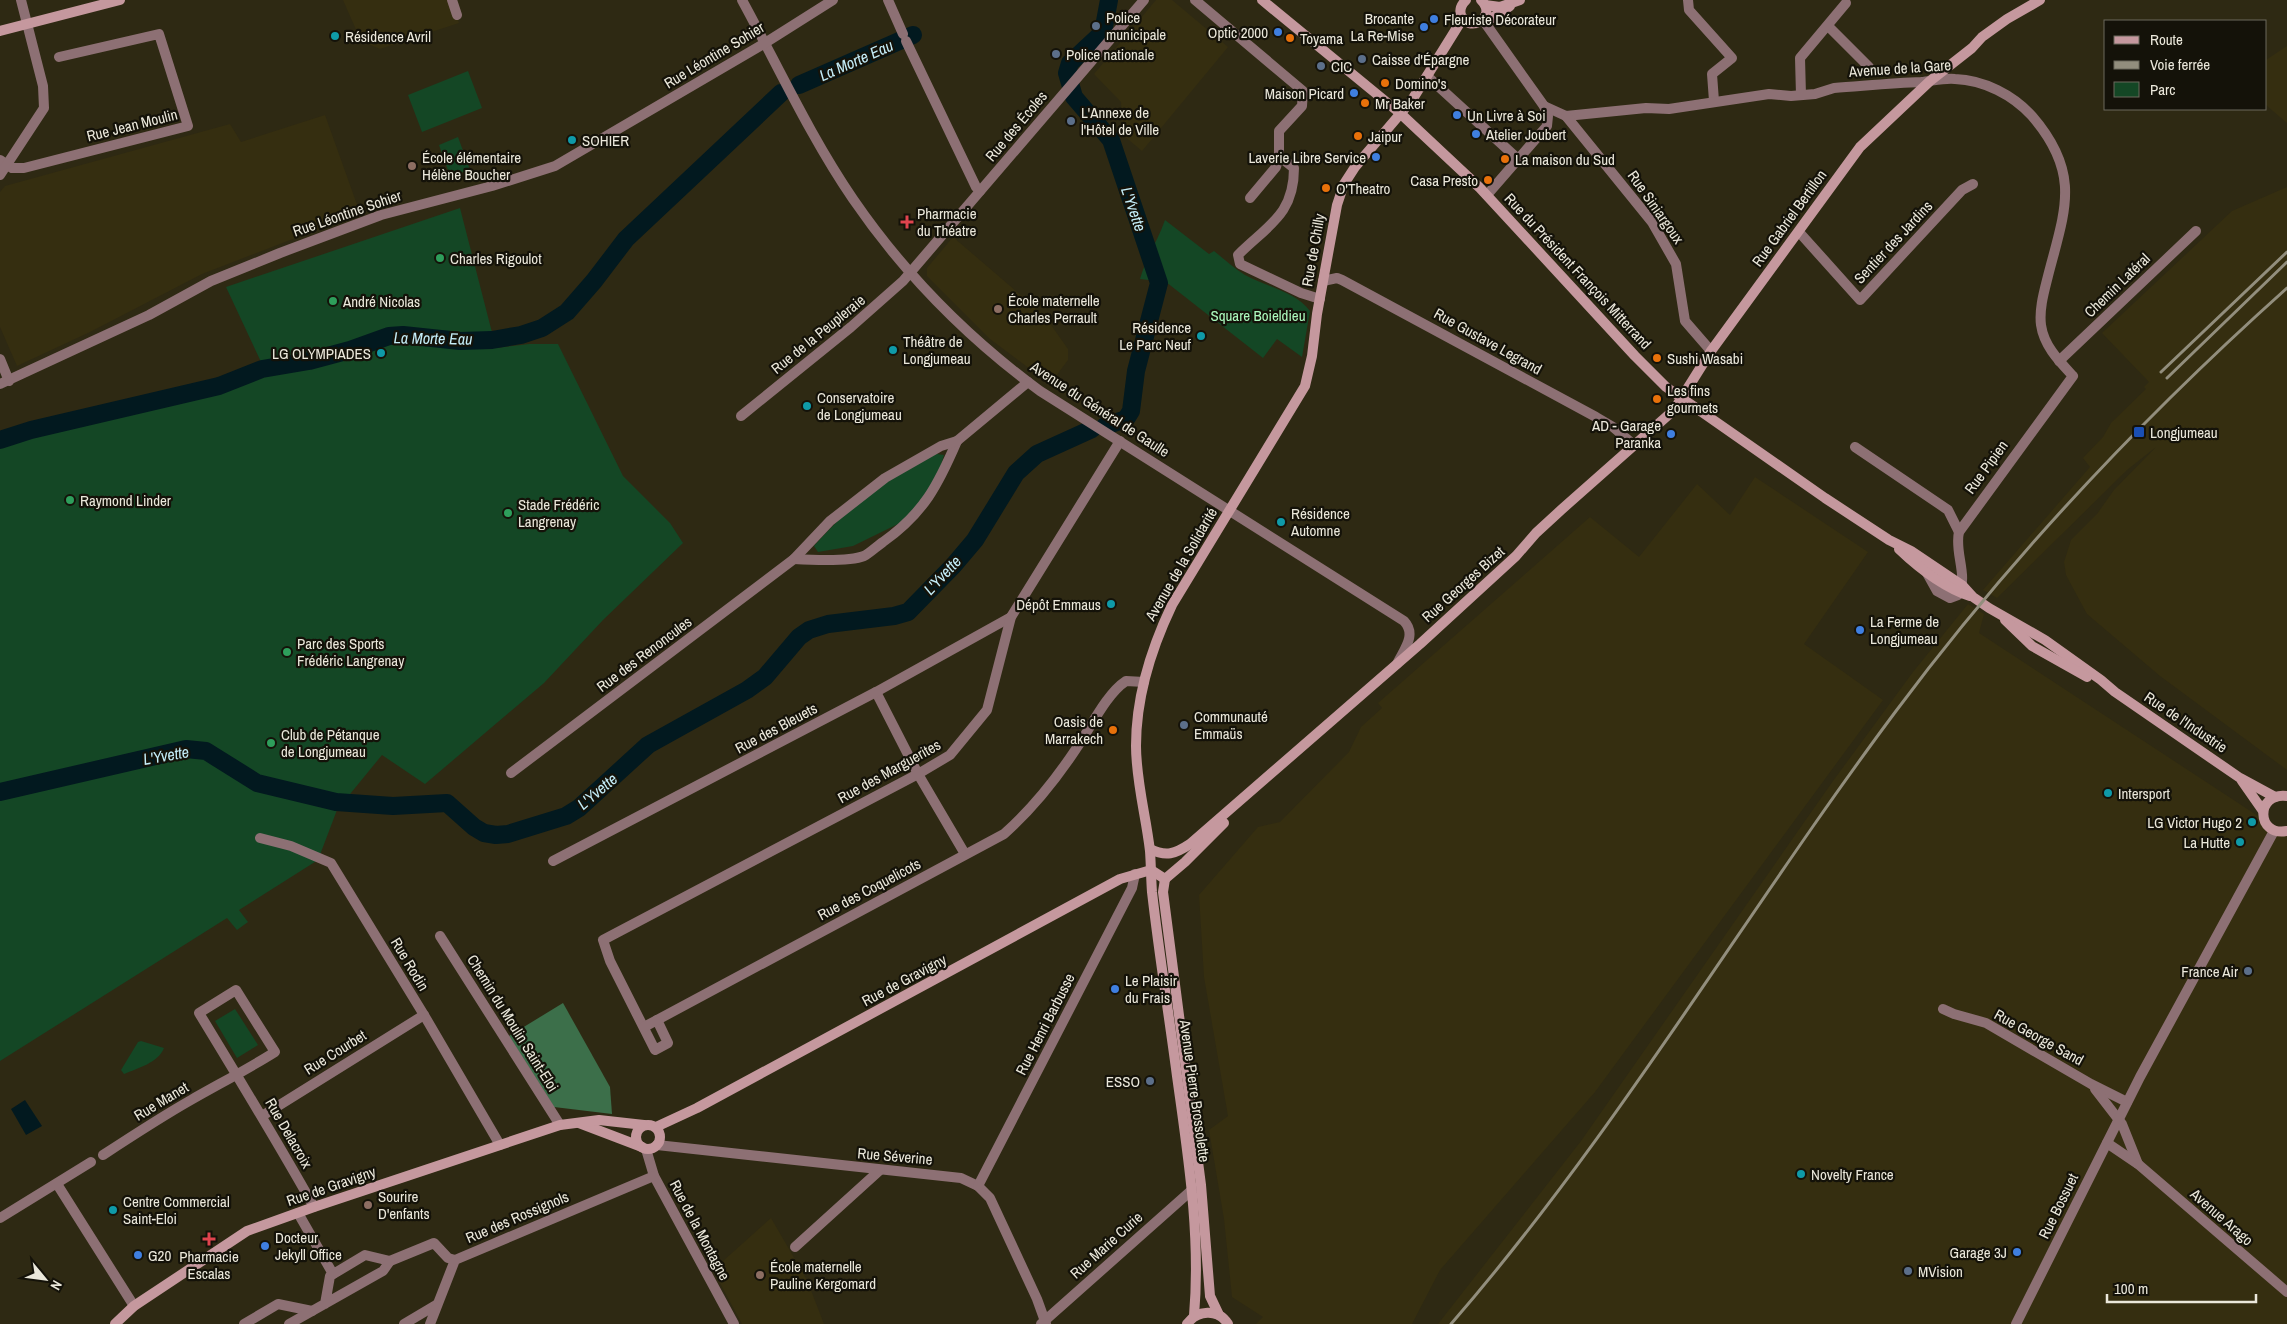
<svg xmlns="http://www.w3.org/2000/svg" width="2287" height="1324" viewBox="0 0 2287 1324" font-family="'Archivo Narrow',sans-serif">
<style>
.built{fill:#352e10}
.green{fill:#144725}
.forest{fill:#3c6f4a}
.water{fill:#02191f}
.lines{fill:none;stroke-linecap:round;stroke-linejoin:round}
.river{stroke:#02191f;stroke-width:18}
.street{stroke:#8d7074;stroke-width:10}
.secondary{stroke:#c5989e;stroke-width:10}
.rail{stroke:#928e7d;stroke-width:3}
.shop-dot{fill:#3f7fe0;stroke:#141209;stroke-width:2}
.service-dot{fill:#5c6f8a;stroke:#141209;stroke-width:2}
.culture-dot{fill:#0f9aa8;stroke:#141209;stroke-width:2}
.food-dot{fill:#e8710a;stroke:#141209;stroke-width:2}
.education-dot{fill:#8d6e63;stroke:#141209;stroke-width:2}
.health-dot{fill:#e0444e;stroke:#141209;stroke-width:2}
.leisure-dot{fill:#2e9e5b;stroke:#141209;stroke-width:2}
.transit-dot{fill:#1a4fb4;stroke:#141209;stroke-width:2}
.labels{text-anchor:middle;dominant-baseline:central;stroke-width:4.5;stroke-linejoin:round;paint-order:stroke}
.poi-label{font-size:15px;fill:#ebe8db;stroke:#141209;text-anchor:start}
.street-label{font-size:15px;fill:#ebe8db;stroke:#141209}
.park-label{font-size:15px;fill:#acfabe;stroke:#141209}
.water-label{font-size:16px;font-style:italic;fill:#c4edf8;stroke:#141209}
</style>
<rect width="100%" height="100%" fill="#2e2913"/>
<!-- built -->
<g class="built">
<polygon points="343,0 451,0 459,23 380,49 361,41"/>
<polygon points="1156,0 1172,0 1228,47 1142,151 1123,135 1121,102 1094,74"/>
<polygon points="2287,46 2287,123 2266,105 2266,60"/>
<polygon points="325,115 360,213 202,274 90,332 17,366 0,327 0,192 5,186 230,124 241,142"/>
<polygon points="2287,187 2287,770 2160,676 2087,614 2066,575 2064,562 2071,540 2097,514 2114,490 2156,447 2127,470 1997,598 1983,590 2090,467 2083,458 2103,437 2111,423 2146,389 2144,387 2149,382 2102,333 2232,211"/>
<polygon points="953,237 1044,315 1068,349 1068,360 1050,384 990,339 927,276 927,268"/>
<polygon points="1755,477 1868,552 1804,644 1883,700 1595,1092 1440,1270 1412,1324 1256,1324 1263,1317 1232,1297 1224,1219 1209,1130 1228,1116 1204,977 1199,895 1258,827 1280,822 1349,752 1361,727 1382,708 1378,703 1590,517 1639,557 1697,484 1730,515"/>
<polygon points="1968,604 1984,614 1979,633 2287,835 2287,1324 1438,1324 1581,1141 1833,781 1913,672"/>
<polygon points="771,1218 807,1280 824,1324 742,1324 713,1270"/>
</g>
<!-- green -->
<g class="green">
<polygon points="468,71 482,108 422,132 408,95"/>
<polygon points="458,137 470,170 450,176 439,145"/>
<polygon points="460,208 496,348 529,344 558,344 623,476 670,523 683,543 603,620 544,683 425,784 382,755 337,810 318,860 239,910 248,922 237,930 227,918 0,1061 0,437 31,425 220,382 262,364 226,287"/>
<path d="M1165 220 1209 254 1214 251C1224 259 1234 268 1245 275 1267 287 1295 291 1310 311L1302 357 1277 339 1263 358 1166 282 1140 279C1146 258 1158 240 1165 220Z"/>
<path d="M937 454 944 455 937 478 925 500 902 522 853 546 818 552 814 546C841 515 897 463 937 454Z"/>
<polygon points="235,1009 258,1045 237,1058 215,1021"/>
<path d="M141 1041 164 1048C158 1063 138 1068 124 1074L121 1070 138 1042Z"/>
</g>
<!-- forest -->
<polygon class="forest" points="563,1003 610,1087 612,1114 554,1107 509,1036"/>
<!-- water -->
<polygon class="water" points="25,1100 42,1126 26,1135 11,1109"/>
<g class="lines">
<!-- river -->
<g class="river">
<polyline points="799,85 913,35"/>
<polyline points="1105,426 1126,419 1131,411 1136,371 1159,283 1111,140 1074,97 1067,73 1070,63 1099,36 1104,27 1109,0"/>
<polyline points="0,440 31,430 219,386 262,369 309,361 350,350 389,336 403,335 460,341 492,340 521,335 542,328 567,312 594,281 626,239 781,93"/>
<polyline points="0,792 186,749 206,751 257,783 336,802 393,806 447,803 474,827 484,833 496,835 508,834 566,816 579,808 648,745 747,690 765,677 799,637 809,630 828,624 894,616 908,612 953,566 975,540 1016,473 1037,454 1092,429"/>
</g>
<!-- street -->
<g class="street">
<polyline points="452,0 457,15"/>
<path d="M742 0C778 66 810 136 853 199 903 272 968 338 1040 391L1404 621C1417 635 1404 649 1397 664"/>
<polyline points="888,0 903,34"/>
<path d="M1195 0 1303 91 1302 106 1279 131V156L1294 168C1294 215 1268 225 1238 255L1240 264 1301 293 1320 299"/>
<polyline points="1688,0 1689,10 1732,58 1712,74 1714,101"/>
<polyline points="1483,20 1544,106 1548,116 1547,126 1487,195"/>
<polyline points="1828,26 1869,67"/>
<polyline points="906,41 976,187 980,191"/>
<polyline points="1427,76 1518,159"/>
<polyline points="1801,95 1800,58 1846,3"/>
<path d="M1544 106 1566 116 1646 108 1669 109 1769 94 1791 96 1815 94 1834 88C1863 86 1892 83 1921 82 1932 81 1944 78 1955 79 1984 80 2013 95 2032 116 2082 174 2065 210 2048 276 2044 292 2039 309 2041 325 2044 346 2059 361 2073 376L1959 532C1954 553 1969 576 1958 595L1950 598 1937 591 1927 573"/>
<polyline points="1566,116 1652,222 1676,264 1685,321 1711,351"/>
<polyline points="0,160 12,168 24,168 188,126 159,34 59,57"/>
<polyline points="0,175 44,108 43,86 21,0"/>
<polyline points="1250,198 1276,167 1279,156"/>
<polyline points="1799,232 1860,300 1962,190 1973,184"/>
<polyline points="1323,281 1337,278 1342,280 1596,417 1613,427 1634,445"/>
<polyline points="0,359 9,381"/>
<polyline points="2059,361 2196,231"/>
<polyline points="0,384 149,315 211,281 280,253 381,215 492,186 555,166 765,43 833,0"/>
<polyline points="741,416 851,327 903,281 1144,0"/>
<polyline points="1855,447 1948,510 1959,532"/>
<path d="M794 559C812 560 849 562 864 556 870 553 877 546 883 542 924 513 938 485 957 441"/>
<polyline points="876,692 918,774 965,854"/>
<polyline points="511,773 794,559 830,521 885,478 941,446 957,441 1028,382"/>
<polyline points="260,838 291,846 331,863 424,1015 500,1145"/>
<polyline points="553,861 876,692 1011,617"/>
<polyline points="440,936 560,1125"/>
<polyline points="1943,1009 1954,1014 1986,1023 2091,1084 2127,1102"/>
<polyline points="657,1020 668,1043 655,1050 610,961 603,940 918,774 950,755 987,710 1011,617 1120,441"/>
<path d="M644 1027 1004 834C1031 810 1056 779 1076 749 1090 729 1106 694 1126 681L1144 682"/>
<polyline points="2095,1089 2122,1124 2138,1164"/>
<polyline points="262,1116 424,1015"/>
<polyline points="2107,1143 2138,1164 2287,1292"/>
<polyline points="657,1145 961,1178 978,1186 990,1198 1037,1299 1046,1324"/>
<polyline points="646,1149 654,1176 734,1324"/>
<path d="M103 1155C132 1136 161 1117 191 1100 219 1084 248 1069 275 1052L236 990 199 1013C238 1077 277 1141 314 1207"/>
<polyline points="57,1184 134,1306"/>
<polyline points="978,1186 1132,888 1135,874"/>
<polyline points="298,1213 333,1274"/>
<polyline points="0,1218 91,1162"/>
<polyline points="795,1247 880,1170"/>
<polyline points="390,1261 434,1243 448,1258 455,1260"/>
<polyline points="244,1324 278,1304 312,1311"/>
<polyline points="289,1324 383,1271 390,1261 365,1255 330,1276 325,1304"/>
<polyline points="404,1324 436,1305"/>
<polyline points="430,1324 455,1260 654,1176"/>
<polyline points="1041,1324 1193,1189"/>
<polyline points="2016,1324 2140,1077 2274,831"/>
</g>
<!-- secondary -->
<g class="secondary">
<polyline points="1262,0 1401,114 1480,188 1635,356 1666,387 1825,498 1889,540 1911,551 1963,586 1973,597 1989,608 2045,640 2101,680 2115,692 2240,778 2275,797"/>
<path d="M1466 0C1462 4 1459 9 1461 15 1467 34 1499 18 1481 0"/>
<polyline points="1485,5 1500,7 1520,0"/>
<polyline points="1485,17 1492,18 1510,6"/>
<polyline points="0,31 120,0"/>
<path d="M1899 549C1919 568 1943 587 1970 596"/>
<polyline points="2005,620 2032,646 2087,677"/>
<polyline points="2242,781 2263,811"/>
<path d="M2287 796C2255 792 2256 837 2287 831"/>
<path d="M1150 849C1166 857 1175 854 1190 844L1420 644 1516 556 1536 533 1561 510 1674 410 1711 351 1860 147 1930 81 1972 48 1982 37 2007 19 2040 0"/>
<polyline points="1165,879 1163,892 1201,1185 1210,1296 1219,1315"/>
<polyline points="1165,879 1185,862 1224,823"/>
<polyline points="579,1123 642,1147"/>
<circle cx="648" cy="1137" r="12"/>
<polyline points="656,1127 697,1108 1120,879 1151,870 1165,879"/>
<path d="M1194 1316C1201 1235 1188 1156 1177 1076 1169 1015 1159 954 1152 892 1151 879 1151 865 1150 851 1146 816 1136 781 1136 746 1136 696 1151 649 1172 605L1305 386 1312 356 1317 314 1337 205 1344 184 1355 167 1412 100 1463 18"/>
<polyline points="115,1324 134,1306 247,1231 314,1207 560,1125 599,1120 644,1125"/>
<path d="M1187 1324C1197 1310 1218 1308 1228 1324"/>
</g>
<!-- rail -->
<g class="rail">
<polyline points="2161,372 2287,252"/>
<polyline points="2167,378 2287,262"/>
<path d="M1451 1324C1617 1133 1745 913 1896 711 2011 557 2144 416 2287 288"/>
</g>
</g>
<!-- markers -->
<g class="shop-dot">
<circle cx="1434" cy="19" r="5"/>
<circle cx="1424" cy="27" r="5"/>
<circle cx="1278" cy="32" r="5"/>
<circle cx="1354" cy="93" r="5"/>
<circle cx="1457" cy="115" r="5"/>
<circle cx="1476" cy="134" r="5"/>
<circle cx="1376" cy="157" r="5"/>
<circle cx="1671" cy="434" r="5"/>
<circle cx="1860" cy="630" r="5"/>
<circle cx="1115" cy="989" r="5"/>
<circle cx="265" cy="1246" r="5"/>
<circle cx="2017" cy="1252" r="5"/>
<circle cx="138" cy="1255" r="5"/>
</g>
<g class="service-dot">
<circle cx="1096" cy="26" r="5"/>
<circle cx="1056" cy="54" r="5"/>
<circle cx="1362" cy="59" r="5"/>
<circle cx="1321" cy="66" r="5"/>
<circle cx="1071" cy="121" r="5"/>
<circle cx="1184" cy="725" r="5"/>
<circle cx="2248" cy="971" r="5"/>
<circle cx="1150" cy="1081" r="5"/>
<circle cx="1908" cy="1271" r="5"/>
</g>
<g class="culture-dot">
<circle cx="335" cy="36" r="5"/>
<circle cx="572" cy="140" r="5"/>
<circle cx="1201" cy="336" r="5"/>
<circle cx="893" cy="350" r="5"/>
<circle cx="381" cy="353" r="5"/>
<circle cx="807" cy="406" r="5"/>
<circle cx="1281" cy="522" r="5"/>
<circle cx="1111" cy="604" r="5"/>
<circle cx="2108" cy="793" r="5"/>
<circle cx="2252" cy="822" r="5"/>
<circle cx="2240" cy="842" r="5"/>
<circle cx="1801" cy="1174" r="5"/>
<circle cx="113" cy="1210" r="5"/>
</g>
<g class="food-dot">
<circle cx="1290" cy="38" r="5"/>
<circle cx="1385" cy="83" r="5"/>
<circle cx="1365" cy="103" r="5"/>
<circle cx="1358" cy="136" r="5"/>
<circle cx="1505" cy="159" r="5"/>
<circle cx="1488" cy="180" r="5"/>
<circle cx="1326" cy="188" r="5"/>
<circle cx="1657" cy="358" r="5"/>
<circle cx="1657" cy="399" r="5"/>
<circle cx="1113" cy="730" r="5"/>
</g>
<g class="education-dot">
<circle cx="412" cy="166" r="5"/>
<circle cx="998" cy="309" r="5"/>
<circle cx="368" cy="1205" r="5"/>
<circle cx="760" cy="1275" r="5"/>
</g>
<g class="health-dot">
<path d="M904.5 214.5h5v5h5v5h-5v5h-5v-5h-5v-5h5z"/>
<path d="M206.5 1231.5h5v5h5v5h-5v5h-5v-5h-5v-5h5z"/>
</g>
<g class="leisure-dot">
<circle cx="440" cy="258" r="5"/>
<circle cx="333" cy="301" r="5"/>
<circle cx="70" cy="500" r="5"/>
<circle cx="508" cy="513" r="5"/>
<circle cx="287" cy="652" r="5"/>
<circle cx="271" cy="743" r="5"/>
</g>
<rect class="transit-dot" x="2133" y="426" width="12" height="12" rx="2.5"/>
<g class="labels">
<!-- poi labels -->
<g class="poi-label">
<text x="1106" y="17">Police<tspan x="1106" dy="17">municipale</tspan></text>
<text x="1414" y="18" text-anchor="end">Brocante<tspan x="1414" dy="17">La Re-Mise</tspan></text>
<text x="1444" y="19">Fleuriste Décorateur</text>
<text x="1268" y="32" text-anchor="end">Optic 2000</text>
<text x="345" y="36">Résidence Avril</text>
<text x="1300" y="38">Toyama</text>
<text x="1066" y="54">Police nationale</text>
<text x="1372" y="59">Caisse d'Épargne</text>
<text x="1331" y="66">CIC</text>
<text x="1395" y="83">Domino's</text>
<text x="1344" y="93" text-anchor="end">Maison Picard</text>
<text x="1375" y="103">Mr Baker</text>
<text x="1081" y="112">L'Annexe de<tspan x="1081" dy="17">l'Hôtel de Ville</tspan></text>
<text x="1467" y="115">Un Livre à Soi</text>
<text x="1486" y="134">Atelier Joubert</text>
<text x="1368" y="136">Jaipur</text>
<text x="582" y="140">SOHIER</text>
<text x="422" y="157">École élémentaire<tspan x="422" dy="17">Hélène Boucher</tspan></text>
<text x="1366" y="157" text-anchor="end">Laverie Libre Service</text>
<text x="1515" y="159">La maison du Sud</text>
<text x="1478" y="180" text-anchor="end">Casa Presto</text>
<text x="1336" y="188">O'Theatro</text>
<text x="917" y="213">Pharmacie<tspan x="917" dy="17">du Théatre</tspan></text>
<text x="450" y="258">Charles Rigoulot</text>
<text x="1008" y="300">École maternelle<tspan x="1008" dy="17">Charles Perrault</tspan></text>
<text x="343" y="301">André Nicolas</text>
<text x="1191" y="327" text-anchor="end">Résidence<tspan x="1191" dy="17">Le Parc Neuf</tspan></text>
<text x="903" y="341">Théâtre de<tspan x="903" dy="17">Longjumeau</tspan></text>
<text x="371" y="353" text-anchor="end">LG OLYMPIADES</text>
<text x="1667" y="358">Sushi Wasabi</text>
<text x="1667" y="390">Les fins<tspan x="1667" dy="17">gourmets</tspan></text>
<text x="817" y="397">Conservatoire<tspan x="817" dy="17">de Longjumeau</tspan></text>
<text x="1661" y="425" text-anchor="end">AD - Garage<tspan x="1661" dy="17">Paranka</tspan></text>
<text x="2150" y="432">Longjumeau</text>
<text x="80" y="500">Raymond Linder</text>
<text x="518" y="504">Stade Frédéric<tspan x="518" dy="17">Langrenay</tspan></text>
<text x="1291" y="513">Résidence<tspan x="1291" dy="17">Automne</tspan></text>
<text x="1101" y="604" text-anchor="end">Dépôt Emmaus</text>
<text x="1870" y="621">La Ferme de<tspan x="1870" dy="17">Longjumeau</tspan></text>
<text x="297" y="643">Parc des Sports<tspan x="297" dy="17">Frédéric Langrenay</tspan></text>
<text x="1194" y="716">Communauté<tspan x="1194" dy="17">Emmaüs</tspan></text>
<text x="1103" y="721" text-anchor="end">Oasis de<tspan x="1103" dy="17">Marrakech</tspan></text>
<text x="281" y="734">Club de Pétanque<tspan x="281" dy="17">de Longjumeau</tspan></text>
<text x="2118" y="793">Intersport</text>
<text x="2242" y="822" text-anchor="end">LG Victor Hugo 2</text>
<text x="2230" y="842" text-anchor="end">La Hutte</text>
<text x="2238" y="971" text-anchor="end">France Air</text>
<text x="1125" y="980">Le Plaisir<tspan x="1125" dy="17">du Frais</tspan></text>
<text x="1140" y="1081" text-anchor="end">ESSO</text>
<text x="1811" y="1174">Novelty France</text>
<text x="378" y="1196">Sourire<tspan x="378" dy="17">D'enfants</tspan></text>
<text x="123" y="1201">Centre Commercial<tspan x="123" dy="17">Saint-Eloi</tspan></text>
<text x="275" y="1237">Docteur<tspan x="275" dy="17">Jekyll Office</tspan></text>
<text x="2007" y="1252" text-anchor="end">Garage 3J</text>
<text x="148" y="1255">G20</text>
<text x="209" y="1256" text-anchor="middle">Pharmacie<tspan x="209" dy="17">Escalas</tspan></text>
<text x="770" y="1266">École maternelle<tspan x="770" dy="17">Pauline Kergomard</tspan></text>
<text x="1918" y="1271">MVision</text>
</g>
<!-- street labels -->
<g class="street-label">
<text transform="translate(714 55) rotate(-31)">Rue Léontine Sohier</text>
<text transform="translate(1900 68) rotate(-4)">Avenue de la Gare</text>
<text transform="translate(132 125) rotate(-14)">Rue Jean Moulin</text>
<text transform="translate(1016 126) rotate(-50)">Rue des Écoles</text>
<text transform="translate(1656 207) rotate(55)">Rue Siniargoux</text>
<text transform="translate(347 213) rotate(-19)">Rue Léontine Sohier</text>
<text transform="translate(1789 218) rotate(-54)">Rue Gabriel Bertillon</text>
<text transform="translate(1893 242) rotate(-47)">Sentier des Jardins</text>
<text transform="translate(1313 250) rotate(-80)">Rue de Chilly</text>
<text transform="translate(1578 271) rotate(47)">Rue du Président François Mitterrand</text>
<text transform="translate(2117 285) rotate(-44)">Chemin Latéral</text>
<text transform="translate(818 334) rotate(-39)">Rue de la Peupleraie</text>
<text transform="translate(1488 341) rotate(29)">Rue Gustave Legrand</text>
<text transform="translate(1100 409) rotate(33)">Avenue du Général de Gaulle</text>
<text transform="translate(1986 467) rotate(-54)">Rue Pipien</text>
<text transform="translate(1181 564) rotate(-60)">Avenue de la Solidarité</text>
<text transform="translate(1463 584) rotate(-42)">Rue Georges Bizet</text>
<text transform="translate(644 654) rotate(-37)">Rue des Renoncules</text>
<text transform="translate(2186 722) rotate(34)">Rue de l'Industrie</text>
<text transform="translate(776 728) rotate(-28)">Rue des Bleuets</text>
<text transform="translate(889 771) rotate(-29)">Rue des Marguerites</text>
<text transform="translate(869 889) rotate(-28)">Rue des Coquelicots</text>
<text transform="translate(410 964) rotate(59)">Rue Rodin</text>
<text transform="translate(904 980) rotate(-28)">Rue de Gravigny</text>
<text transform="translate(513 1023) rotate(58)">Chemin du Moulin Saint-Eloi</text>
<text transform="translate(1045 1024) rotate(-63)">Rue Henri Barbusse</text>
<text transform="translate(2039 1037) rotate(29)">Rue George Sand</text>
<text transform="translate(335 1052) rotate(-32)">Rue Courbet</text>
<text transform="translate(1195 1091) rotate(82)">Avenue Pierre Brossolette</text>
<text transform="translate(161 1101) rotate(-31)">Rue Manet</text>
<text transform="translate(289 1133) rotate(60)">Rue Delacroix</text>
<text transform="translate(895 1156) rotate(5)">Rue Séverine</text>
<text transform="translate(331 1186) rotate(-19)">Rue de Gravigny</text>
<text transform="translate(2058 1206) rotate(-64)">Rue Bossuet</text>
<text transform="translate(517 1217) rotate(-23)">Rue des Rossignols</text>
<text transform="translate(2222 1217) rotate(41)">Avenue Arago</text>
<text transform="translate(700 1230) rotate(62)">Rue de la Montagne</text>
<text transform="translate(1106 1245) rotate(-42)">Rue Marie Curie</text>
</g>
<!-- park labels -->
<g class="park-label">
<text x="1258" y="315">Square Boieldieu</text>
</g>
<!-- water labels -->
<g class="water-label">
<text transform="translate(856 60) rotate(-24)">La Morte Eau</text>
<text transform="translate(1134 209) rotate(71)">L'Yvette</text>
<text transform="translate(433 338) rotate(1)">La Morte Eau</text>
<text transform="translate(942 575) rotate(-47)">L'Yvette</text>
<text transform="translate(166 755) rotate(-10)">L'Yvette</text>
<text transform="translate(597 791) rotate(-40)">L'Yvette</text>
</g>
</g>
<!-- legend -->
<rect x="2104" y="20" width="162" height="90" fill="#141209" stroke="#6a685d"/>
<rect x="2114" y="36" width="25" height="8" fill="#c5989e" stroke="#6a685d"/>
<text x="2150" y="45" font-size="15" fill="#ebe8db">Route</text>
<rect x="2114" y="61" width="25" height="8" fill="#928e7d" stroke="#6a685d"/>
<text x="2150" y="70" font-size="15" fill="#ebe8db">Voie ferrée</text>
<rect x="2114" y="82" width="25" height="15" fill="#144725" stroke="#6a685d"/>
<text x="2150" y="95" font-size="15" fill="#ebe8db">Parc</text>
<!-- north arrow -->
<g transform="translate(45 1279) rotate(119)" stroke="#141209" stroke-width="4" paint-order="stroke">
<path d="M0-4L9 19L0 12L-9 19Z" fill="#ebe8db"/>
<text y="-8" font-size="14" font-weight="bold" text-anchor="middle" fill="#ebe8db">N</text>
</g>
<!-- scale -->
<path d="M2107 1294v8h149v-8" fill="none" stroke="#ebe8db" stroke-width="2.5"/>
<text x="2114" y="1294" font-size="15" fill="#ebe8db" stroke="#141209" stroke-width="4" paint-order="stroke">100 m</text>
</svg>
